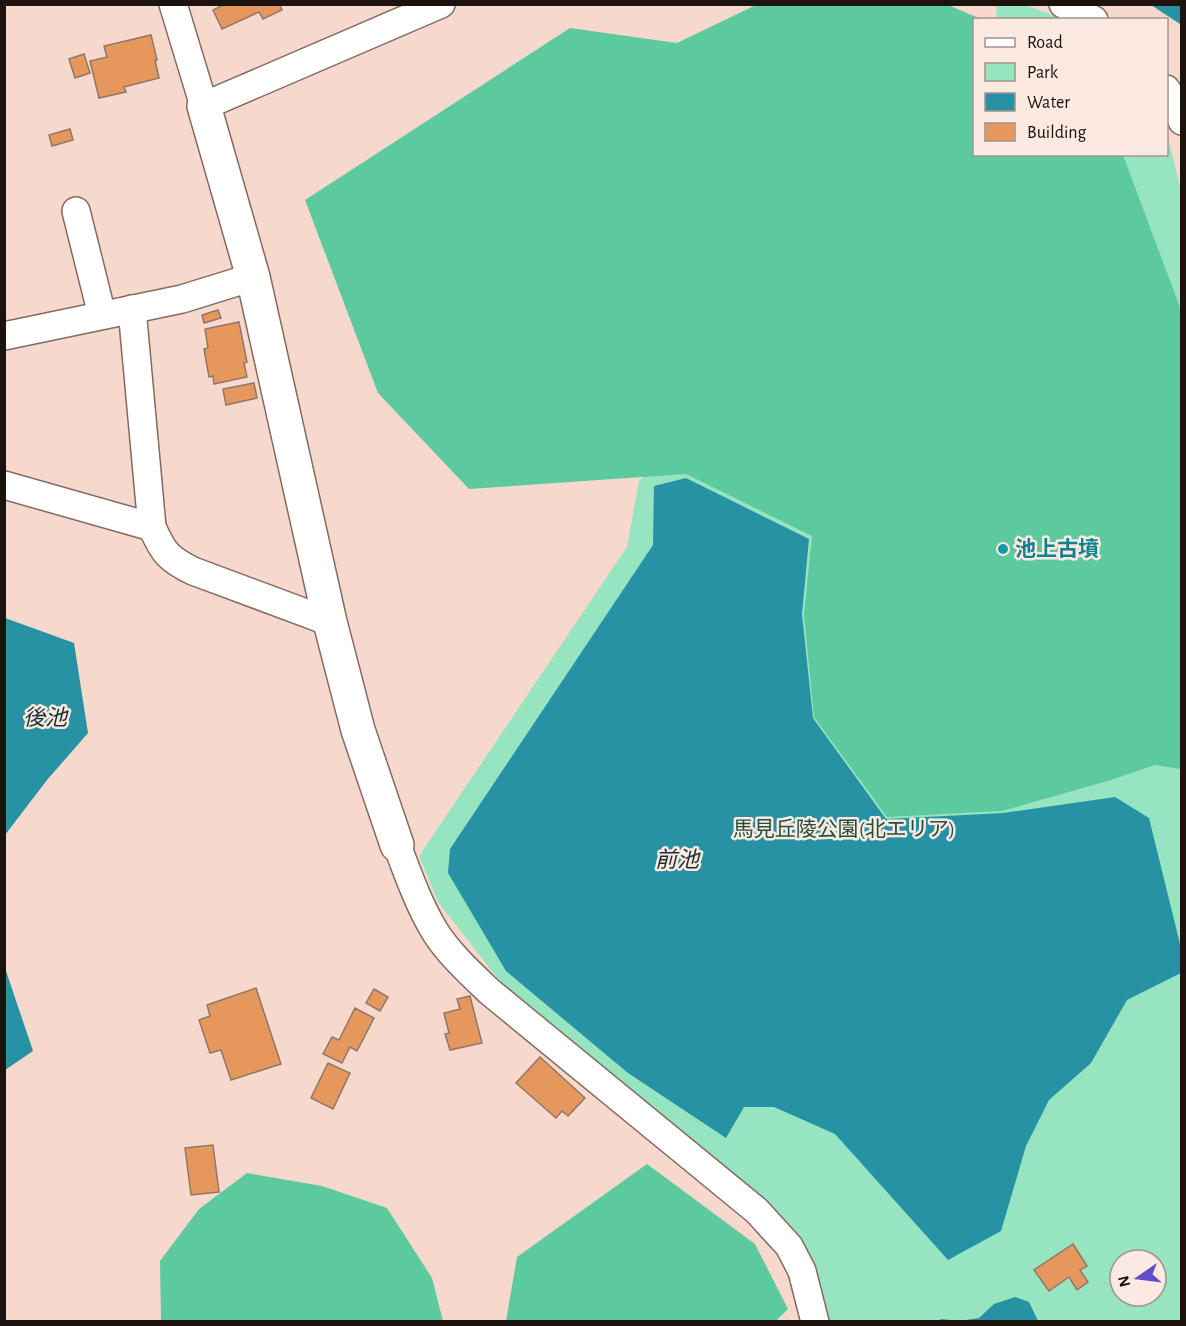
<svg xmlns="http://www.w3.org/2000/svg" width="1186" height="1326" viewBox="0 0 1186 1326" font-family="'Alegreya Sans','Noto Sans JP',sans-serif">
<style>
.green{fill:#97e4c1;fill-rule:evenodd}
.forest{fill:#5dc99e}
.water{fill:#2792a4}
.building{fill:#e6975e;stroke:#8f7868;stroke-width:1.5}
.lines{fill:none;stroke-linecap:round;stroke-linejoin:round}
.street-casing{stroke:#846a60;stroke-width:30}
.secondary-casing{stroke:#846a60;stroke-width:36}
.street{stroke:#fff;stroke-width:27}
.secondary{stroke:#fff;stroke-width:33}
.culture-dot{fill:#0f9aa8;stroke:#fbe9e2;stroke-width:2}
.labels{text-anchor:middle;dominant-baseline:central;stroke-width:5;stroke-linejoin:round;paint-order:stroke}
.culture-label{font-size:21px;font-weight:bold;fill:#0d838f;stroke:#fbe9e2;text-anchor:start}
.park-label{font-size:21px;fill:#214f3c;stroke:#fbe9e2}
.water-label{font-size:22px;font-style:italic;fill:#192f34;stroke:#fbe9e2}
</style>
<rect width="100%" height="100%" fill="#f7d8cd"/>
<!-- green -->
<g class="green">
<polygon points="996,5 1025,5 1064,19 997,19"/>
<path d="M1167 134 1182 194 1181 1321H827L818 1274 796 1232 502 984 438 902 419 856 627 547 639 481 974 154H1166ZM1120 1260H1156V1296H1120Z"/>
</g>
<!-- forest -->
<g class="forest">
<polygon points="758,4 948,5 981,19 974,20 974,154 1123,155 1181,310 1181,769 1155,765 1111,780 1002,811 887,817 814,717 804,615 812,536 686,474 469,489 378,393 305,200 570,28 677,43"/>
<polygon points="647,1164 755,1244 788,1309 775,1322 506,1321 517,1257"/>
<polygon points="247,1173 322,1186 387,1208 432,1278 443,1321 161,1321 160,1261 199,1209"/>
</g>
<!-- water -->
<g class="water">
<polygon points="1151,5 1181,5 1181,25 1180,24"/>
<polygon points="686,478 809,539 802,614 813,718 886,819 1003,813 1115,797 1149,818 1181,948 1181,973 1127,1000 1091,1063 1049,1100 1026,1146 1001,1231 948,1260 835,1134 774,1107 744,1107 726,1138 628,1073 506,971 448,873 450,849 653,545 654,486"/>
<polygon points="5,618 74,643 88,733 47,780 5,835"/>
<polygon points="4,965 33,1051 5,1070 4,1070"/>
<polygon points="1015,1297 1029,1302 1038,1321 939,1321 941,1319 959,1321 979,1318 994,1304"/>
</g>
<!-- building -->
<g class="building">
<polygon points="225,4 279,4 282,10 263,19 259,12 222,29 213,10"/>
<polygon points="151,35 157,60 155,60 159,78 124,87 126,92 99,98 90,61 107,57 104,46"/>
<polygon points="84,54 90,73 75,78 69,59"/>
<polygon points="70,129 73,140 52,146 49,135"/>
<polygon points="218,310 221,318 204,323 202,315"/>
<polygon points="239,322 247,362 244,363 247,377 214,384 213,376 209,377 204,349 208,348 205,329"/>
<polygon points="254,383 257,398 226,405 223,389"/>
<polygon points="256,988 281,1064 231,1080 221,1050 210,1053 199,1020 210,1016 207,1005"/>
<polygon points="374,989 388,997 380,1011 366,1003"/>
<polygon points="470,996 482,1043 450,1050 445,1034 449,1033 444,1013 460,1009 457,999"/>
<polygon points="355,1008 374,1018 357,1051 350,1047 342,1063 323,1054 332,1037 339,1040"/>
<polygon points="540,1057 585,1098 568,1116 562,1111 556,1118 516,1083"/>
<polygon points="328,1063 350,1073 333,1109 311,1098"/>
<polygon points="213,1145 219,1192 191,1195 185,1148"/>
<polygon points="1073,1244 1087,1266 1080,1270 1088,1282 1077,1290 1069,1277 1049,1291 1034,1270"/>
</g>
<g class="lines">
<defs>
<g id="street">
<polyline points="173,4 204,106 441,4"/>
<polyline points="1063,4 1094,20"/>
<polyline points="1166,89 1176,104 1182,121"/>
<polyline points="76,211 102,315"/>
<path d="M132 309 152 527C163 552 168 559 193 571L330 622"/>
<polyline points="4,336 182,299 253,277"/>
<polyline points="4,485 152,527"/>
<path d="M397 845C408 874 418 903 434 930 448 953 470 973 490 992L757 1211 789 1246 802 1271 815 1322"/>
</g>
<polyline id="secondary" points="204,106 253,277 330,622 358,730 397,845"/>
</defs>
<!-- street casing -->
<use href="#street" class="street-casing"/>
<!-- secondary casing -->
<use href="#secondary" class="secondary-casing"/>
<!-- street -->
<use href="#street" class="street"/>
<!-- secondary -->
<use href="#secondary" class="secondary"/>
</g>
<!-- markers -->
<circle class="culture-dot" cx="1003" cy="549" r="6"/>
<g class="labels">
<!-- culture labels -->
<g class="culture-label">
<text x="1015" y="549">池上古墳</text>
</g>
<!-- park labels -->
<g class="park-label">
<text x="844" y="829">馬見丘陵公園(北エリア)</text>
</g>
<!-- water labels -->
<g class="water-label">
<text x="45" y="718">後池</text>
<text x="677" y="860">前池</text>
</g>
</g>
<!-- border -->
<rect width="1186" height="1326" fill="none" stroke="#1c120e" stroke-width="12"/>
<!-- legend -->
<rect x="973" y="18" width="195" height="138" fill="#fbe9e2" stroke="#a2938d" stroke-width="1.5"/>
<rect x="985" y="38" width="30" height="9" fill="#ffffff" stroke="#a2938d" stroke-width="1.5"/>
<text x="1027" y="48" font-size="18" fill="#1c120e">Road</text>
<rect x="985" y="63" width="30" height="18" fill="#97e4c1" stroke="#a2938d" stroke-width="1.5"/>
<text x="1027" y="78" font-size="18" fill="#1c120e">Park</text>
<rect x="985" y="93" width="30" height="18" fill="#2792a4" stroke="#a2938d" stroke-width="1.5"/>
<text x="1027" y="108" font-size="18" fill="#1c120e">Water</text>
<rect x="985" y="123" width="30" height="18" fill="#e6975e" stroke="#a2938d" stroke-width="1.5"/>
<text x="1027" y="138" font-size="18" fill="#1c120e">Building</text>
<!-- north arrow -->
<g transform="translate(1138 1278) rotate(256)"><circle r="28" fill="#fbe9e2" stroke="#a2938d" stroke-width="1.5"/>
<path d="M0-4.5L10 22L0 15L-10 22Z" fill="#614ec7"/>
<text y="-9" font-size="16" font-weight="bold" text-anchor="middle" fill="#1c120e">N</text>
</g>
</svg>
